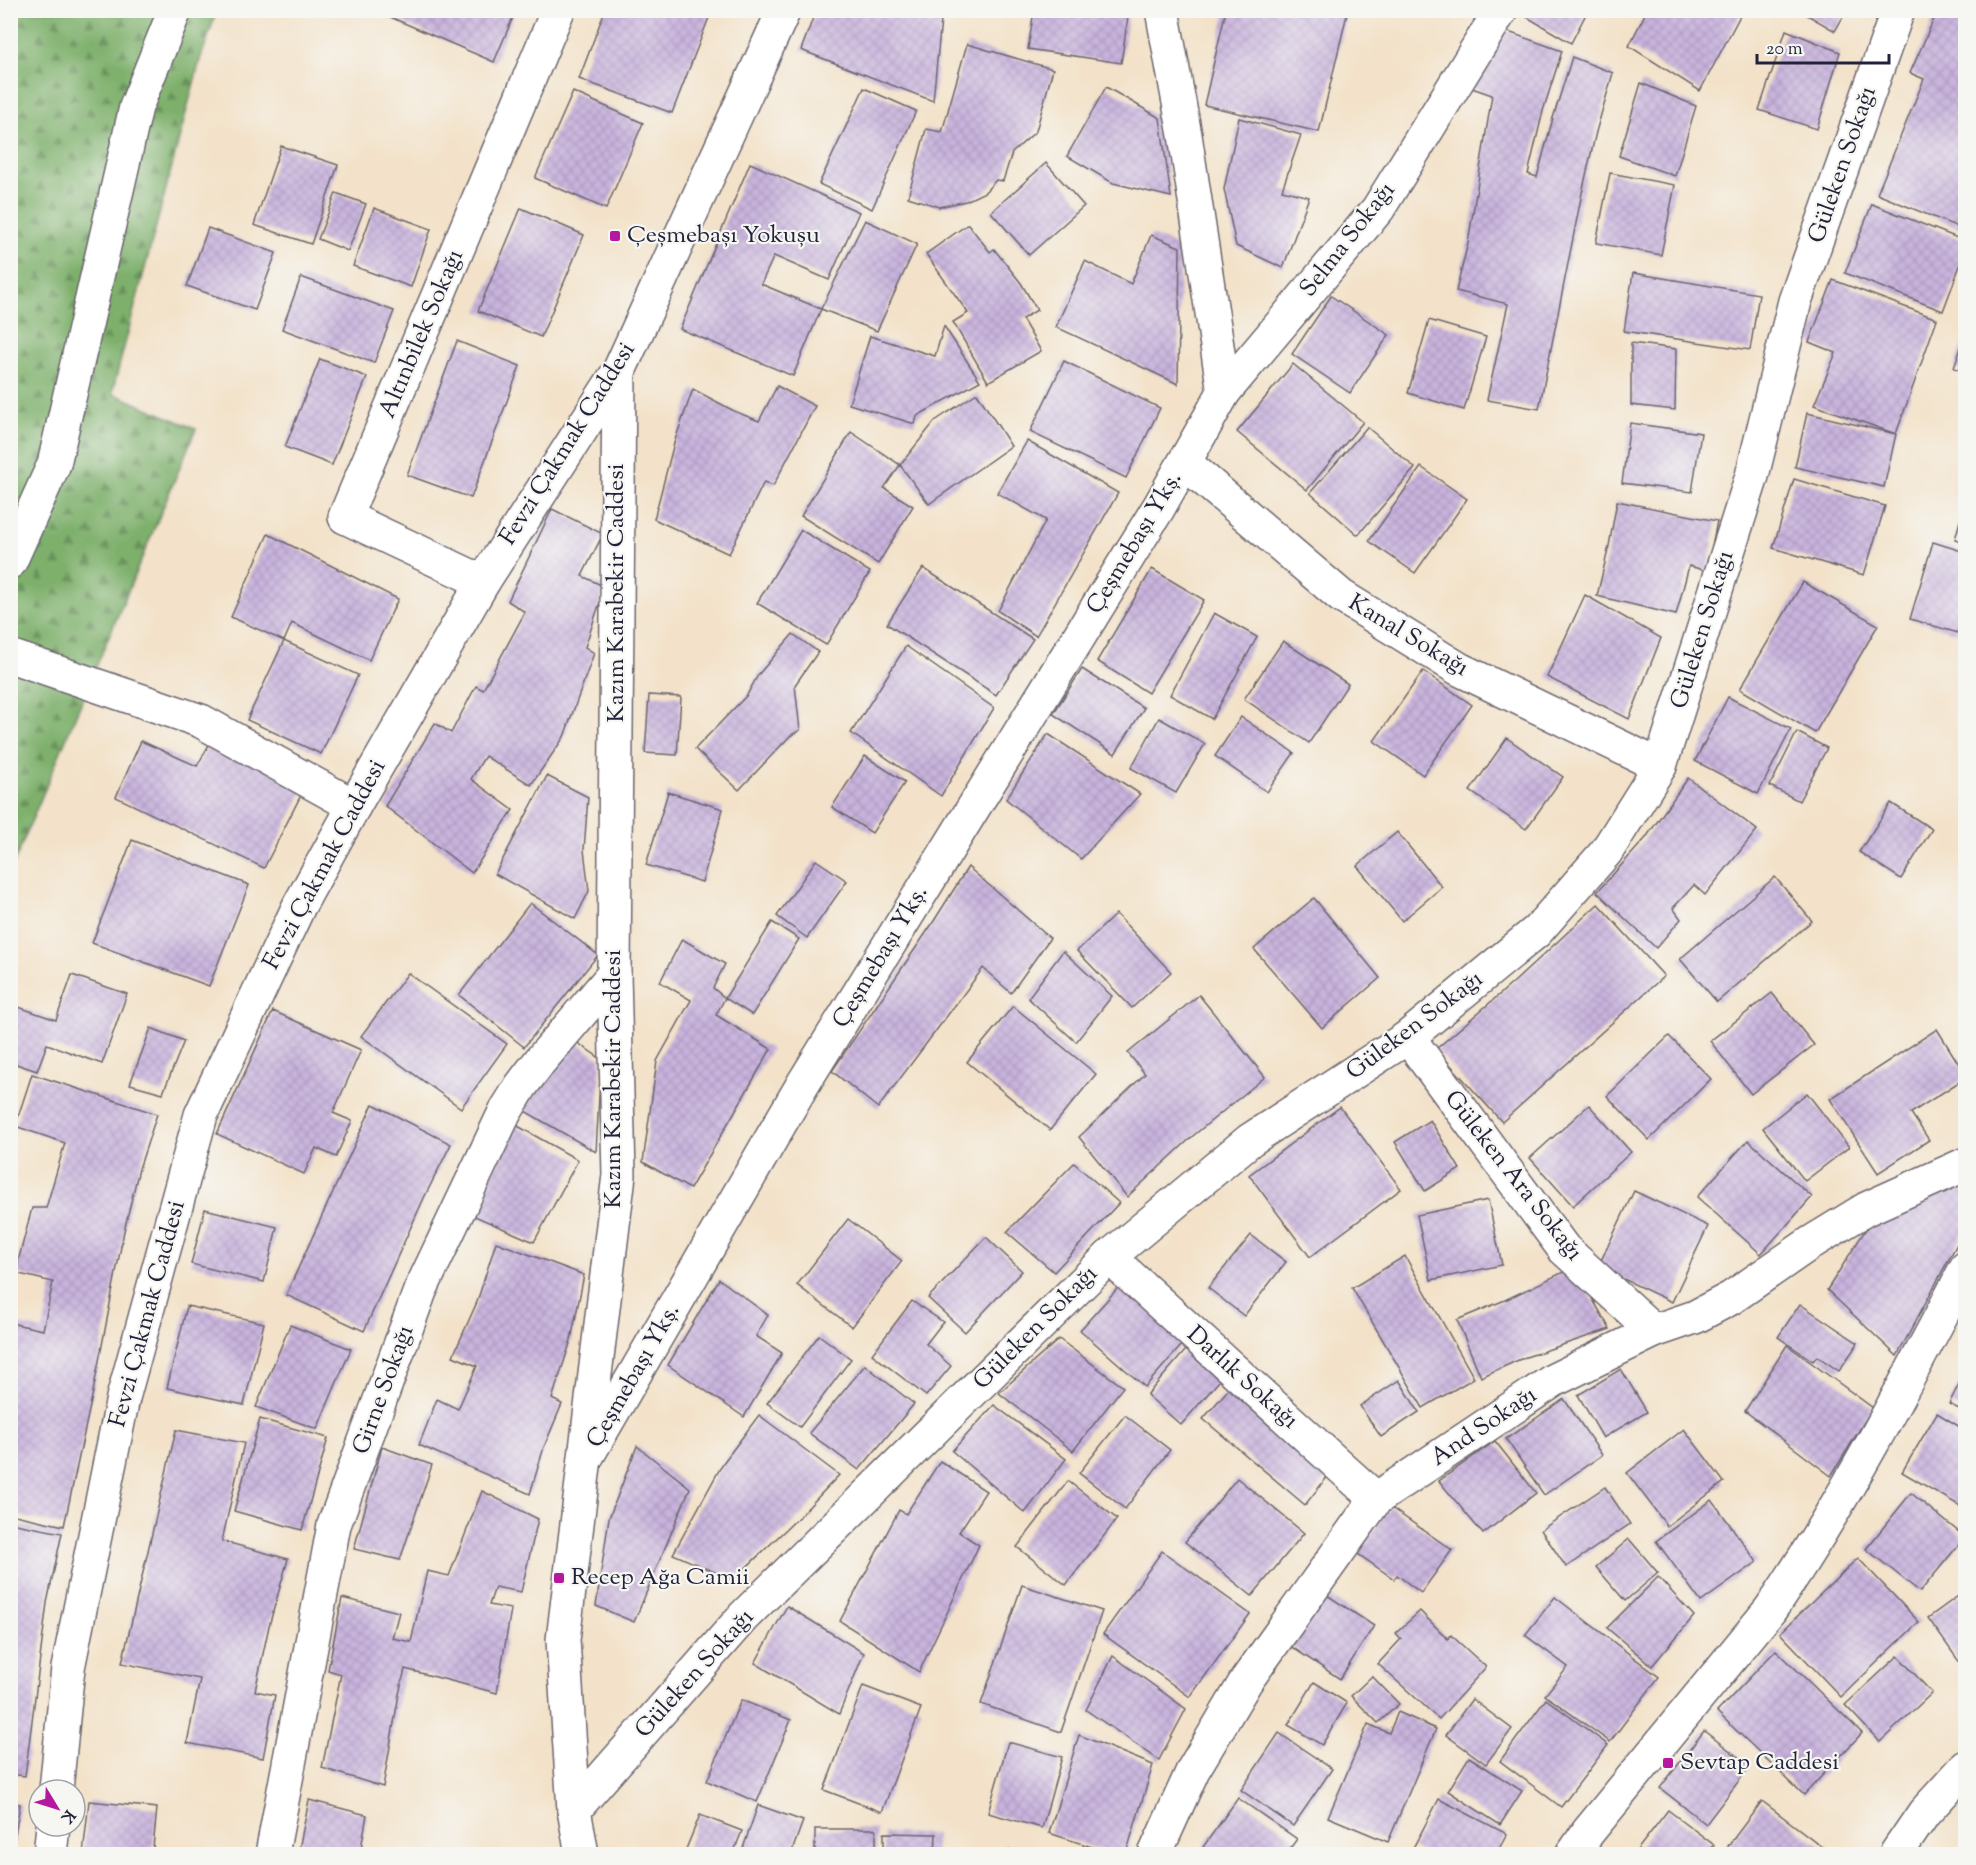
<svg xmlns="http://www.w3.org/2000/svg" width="1976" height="1865" viewBox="0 0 1976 1865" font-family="'Sorts Mill Goudy',serif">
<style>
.forest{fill:url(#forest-firs);stroke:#506954;stroke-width:1.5}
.building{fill:url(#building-cross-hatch)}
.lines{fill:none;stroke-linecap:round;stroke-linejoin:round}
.minor-casing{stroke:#6b656d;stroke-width:36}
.minor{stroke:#fff;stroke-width:33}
.poi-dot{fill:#b5179e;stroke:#f6f6f2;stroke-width:2}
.labels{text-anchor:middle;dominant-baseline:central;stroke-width:4.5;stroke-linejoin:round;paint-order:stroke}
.street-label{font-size:24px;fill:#22223b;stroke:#f6f6f2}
.poi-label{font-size:24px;fill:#22223b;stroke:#f6f6f2;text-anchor:start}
</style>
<defs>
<pattern id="forest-firs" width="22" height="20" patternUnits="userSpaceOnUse" patternTransform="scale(1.5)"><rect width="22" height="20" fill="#7eb06c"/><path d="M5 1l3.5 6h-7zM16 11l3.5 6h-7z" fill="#678f5a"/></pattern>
<pattern id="building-cross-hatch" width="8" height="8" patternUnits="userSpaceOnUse" patternTransform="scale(1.5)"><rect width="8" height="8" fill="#c9b4dd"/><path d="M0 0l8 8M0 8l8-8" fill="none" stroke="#ac9abf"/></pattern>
</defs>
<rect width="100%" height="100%" fill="#f6f6f2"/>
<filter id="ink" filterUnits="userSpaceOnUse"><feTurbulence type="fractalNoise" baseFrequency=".0167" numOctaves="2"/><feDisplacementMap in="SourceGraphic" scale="12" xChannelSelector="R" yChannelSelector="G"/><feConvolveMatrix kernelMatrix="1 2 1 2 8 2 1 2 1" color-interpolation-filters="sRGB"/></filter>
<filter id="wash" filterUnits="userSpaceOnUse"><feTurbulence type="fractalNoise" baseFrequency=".008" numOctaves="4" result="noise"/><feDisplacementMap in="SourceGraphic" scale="24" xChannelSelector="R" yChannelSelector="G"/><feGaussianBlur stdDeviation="1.35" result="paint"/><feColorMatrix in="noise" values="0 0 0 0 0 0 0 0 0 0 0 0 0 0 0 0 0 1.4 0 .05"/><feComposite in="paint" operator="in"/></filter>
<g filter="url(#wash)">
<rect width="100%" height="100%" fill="#f3e2c9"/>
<!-- forest -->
<polygon class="forest" points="11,11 217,11 200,60 112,393 196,429 11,870"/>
<g id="blocks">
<!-- building -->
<g class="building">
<polygon points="374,10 516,10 494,62"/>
<polygon points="605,10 699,10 710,15 672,113 579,79"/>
<polygon points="816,10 942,10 933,101 801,50"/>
<polygon points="1034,10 1129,10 1121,63 1028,49"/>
<polygon points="1226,10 1348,10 1319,132 1204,105"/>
<polygon points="1522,10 1584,10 1587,12 1571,43 1520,13"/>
<polygon points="1647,10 1743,10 1700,91 1629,46"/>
<polygon points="1803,10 1847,10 1835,31 1802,12"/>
<polygon points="1938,10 1965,10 1965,230 1877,194 1924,79 1910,73"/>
<polygon points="1500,29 1562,51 1543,111 1528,174 1537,177 1553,118 1572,57 1613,73 1596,132 1582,193 1539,409 1487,400 1508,304 1456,291 1468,243 1492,95 1472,88"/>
<polygon points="1786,30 1840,52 1817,129 1759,110"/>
<polygon points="967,44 1053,69 1036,131 1012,153 1003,181 996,180 985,192 966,201 939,207 908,197 926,129 942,132"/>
<polygon points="1641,83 1696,106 1675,176 1619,156"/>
<polygon points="1106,87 1160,118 1171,197 1113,183 1067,156"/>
<polygon points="864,88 916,111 872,209 819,184"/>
<polygon points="573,92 643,123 606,209 535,178"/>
<polygon points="1239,118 1301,135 1282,190 1309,197 1283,268 1236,246 1224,189"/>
<polygon points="281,146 338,165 311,244 254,225"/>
<polygon points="750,163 859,212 829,280 774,256 761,284 821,309 793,376 680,329"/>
<polygon points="1046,163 1084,206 1029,255 991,212"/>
<polygon points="1610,173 1675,185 1661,255 1596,243"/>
<polygon points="336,193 366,204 348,251 318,239"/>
<polygon points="1872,204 1965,241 1965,252 1943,311 1845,273"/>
<polygon points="374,208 431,229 411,287 353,266"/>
<polygon points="521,208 584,235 541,337 478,311"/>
<polygon points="865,220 917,244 877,331 821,309"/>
<polygon points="968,224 990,252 994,249 1021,283 1037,310 1022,319 1041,351 988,382 953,322 968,313 926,254"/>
<polygon points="208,228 276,253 255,310 187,286"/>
<polygon points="1151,235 1180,247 1178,384 1056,327 1085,261 1131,284"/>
<polygon points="1633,273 1759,294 1750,350 1624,331"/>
<polygon points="301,277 394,311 374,363 282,329"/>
<polygon points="1833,280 1937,319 1896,434 1814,405 1836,353 1809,342"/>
<polygon points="1331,296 1389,335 1350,393 1292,354"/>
<polygon points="1429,320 1486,337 1464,410 1408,393"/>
<polygon points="944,326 980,381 917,416 915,424 849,404 870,336 935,356"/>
<polygon points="1965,336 1965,372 1954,368"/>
<polygon points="457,341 520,366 471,498 407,475"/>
<polygon points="1631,343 1676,349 1675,410 1631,405"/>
<polygon points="320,359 367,377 332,465 285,447"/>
<polygon points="1064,361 1160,408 1126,478 1030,432"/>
<polygon points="1293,364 1363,422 1307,490 1237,432"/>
<polygon points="777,386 815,406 773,486 764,482 729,554 654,519 674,443 693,389 734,411 759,421"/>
<polygon points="977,393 1011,446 929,504 900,465 935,421"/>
<polygon points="1807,413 1896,434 1884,487 1795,467"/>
<polygon points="1630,423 1701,433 1692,492 1622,483"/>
<polygon points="1367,427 1415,468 1358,535 1310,493"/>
<polygon points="851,432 900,465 884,488 913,506 878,564 801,516"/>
<polygon points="1027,441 1118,493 1036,636 998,611 1046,520 997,493"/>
<polygon points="1421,467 1467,499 1415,573 1369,541"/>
<polygon points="1794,479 1885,506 1864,575 1773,548"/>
<polygon points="1617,501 1717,521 1707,571 1689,566 1676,615 1597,596 1609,546"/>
<polygon points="1965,503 1965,542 1955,539"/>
<polygon points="552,509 603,534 582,576 605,587 585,647 594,653 564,737 531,785 485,756 471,779 513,810 472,873 385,806 435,723 451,733 476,686 483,690 525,612 508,601"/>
<polygon points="801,530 870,572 826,645 757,603"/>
<polygon points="268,534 398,599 369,660 292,623 284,641 231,617"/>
<polygon points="1933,542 1965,552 1965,635 1910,619"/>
<polygon points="923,568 1033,639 996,695 887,624"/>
<polygon points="1152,569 1204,600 1148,693 1097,661"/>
<polygon points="1803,582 1878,625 1815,733 1740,689"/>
<polygon points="1585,595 1661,638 1629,719 1547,677"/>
<polygon points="1214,613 1257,637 1212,719 1170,695"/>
<polygon points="793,634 818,652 795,685 800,730 790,736 739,790 695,749 747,695 758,675"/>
<polygon points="284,641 358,675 321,754 247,720"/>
<polygon points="1283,641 1348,684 1309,743 1244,699"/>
<polygon points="906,646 994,708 941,796 851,733"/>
<polygon points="1082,669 1144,708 1115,754 1053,714"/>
<polygon points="1423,671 1472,705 1423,775 1374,741"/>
<polygon points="649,695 681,697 677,755 645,753"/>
<polygon points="1728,697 1791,729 1758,794 1695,761"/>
<polygon points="1241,717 1294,753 1267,792 1215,756"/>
<polygon points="1159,718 1205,744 1176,793 1131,768"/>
<polygon points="1797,732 1827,748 1799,801 1770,786"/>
<polygon points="1048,734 1140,794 1081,859 1006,799"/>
<polygon points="1507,738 1563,777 1526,829 1470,791"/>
<polygon points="141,741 197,766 210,743 305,787 264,868 116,797"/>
<polygon points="865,756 905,782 872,833 832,807"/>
<polygon points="547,776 588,797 584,850 589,891 575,919 495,874"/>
<polygon points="1688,778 1757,830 1705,895 1694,885 1673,908 1681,919 1656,948 1597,892 1645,839"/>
<polygon points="668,792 723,809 702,882 646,865"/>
<polygon points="1891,803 1932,829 1901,879 1859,852"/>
<polygon points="1397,832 1442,887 1402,921 1357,866"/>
<polygon points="132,840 249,885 209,986 92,943"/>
<polygon points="816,860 847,881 807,938 777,916"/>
<polygon points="968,867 1050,938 1011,993 983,968 878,1108 832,1071 932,924"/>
<polygon points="1775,877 1812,921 1717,1002 1680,959"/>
<polygon points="1314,898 1380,978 1322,1028 1254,949"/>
<polygon points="530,903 598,955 524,1047 459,995"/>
<polygon points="1598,904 1664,976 1502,1122 1436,1049 1514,982"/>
<polygon points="1116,914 1171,972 1132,1008 1077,951"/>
<polygon points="772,922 799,939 752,1015 725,998"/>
<polygon points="682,939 725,964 713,988 725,998 716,1015 771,1049 690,1189 643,1162 657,1061 691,1000 660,982"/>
<polygon points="1063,951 1112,996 1076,1042 1028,998"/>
<polygon points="408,973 507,1044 461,1108 361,1036"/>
<polygon points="72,975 127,994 102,1064 47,1044 37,1071 10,1062 10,1004 56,1020"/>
<polygon points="1772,993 1814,1045 1751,1094 1710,1041"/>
<polygon points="1199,995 1265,1077 1194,1135 1127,1197 1079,1137 1145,1074 1128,1053"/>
<polygon points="1013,1006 1096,1074 1050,1130 967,1062"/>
<polygon points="273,1011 361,1050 333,1113 352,1121 336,1157 316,1148 304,1174 217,1134"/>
<polygon points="151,1028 184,1041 163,1093 130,1084"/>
<polygon points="1937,1029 1965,1074 1965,1078 1911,1113 1929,1140 1878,1173 1830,1099"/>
<polygon points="1669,1036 1711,1079 1649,1140 1607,1096"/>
<polygon points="572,1039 601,1059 596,1152 523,1110"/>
<polygon points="32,1074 157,1114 139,1169 124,1231 93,1392 64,1526 10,1514 10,1323 43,1330 53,1282 15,1273 32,1208 46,1208 65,1143 15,1126"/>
<polygon points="1807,1093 1849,1147 1805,1181 1763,1128"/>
<polygon points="373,1104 451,1144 424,1198 364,1331 286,1295"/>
<polygon points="1589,1105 1631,1152 1573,1206 1530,1158"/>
<polygon points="1340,1107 1401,1189 1310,1257 1249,1175"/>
<polygon points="1430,1120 1460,1169 1425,1191 1395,1142"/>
<polygon points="516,1125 578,1160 534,1242 470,1214"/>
<polygon points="1748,1140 1812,1197 1761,1254 1697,1197"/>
<polygon points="1074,1163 1119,1203 1054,1272 1007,1232"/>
<polygon points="1949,1178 1965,1189 1965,1229 1897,1356 1827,1290 1871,1221"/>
<polygon points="1634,1191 1708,1226 1672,1302 1598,1267"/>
<polygon points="1488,1200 1502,1265 1431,1280 1417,1215"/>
<polygon points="205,1209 277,1227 264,1282 191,1264"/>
<polygon points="848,1219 902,1261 852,1327 797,1285"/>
<polygon points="1251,1235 1286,1262 1244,1316 1208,1288"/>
<polygon points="986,1237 1022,1271 965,1332 928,1298"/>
<polygon points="496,1242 584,1275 571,1340 552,1399 562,1404 544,1447 530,1494 419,1445 437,1399 458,1409 477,1366 453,1356 477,1302"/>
<polygon points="1405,1256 1474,1378 1423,1408 1352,1288"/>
<polygon points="1574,1267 1610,1329 1523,1358 1481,1377 1457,1320 1505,1300"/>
<polygon points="719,1279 768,1315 756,1336 782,1353 744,1417 668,1365"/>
<polygon points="1124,1281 1188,1338 1145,1387 1080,1330"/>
<polygon points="912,1301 943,1322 926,1344 951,1366 926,1396 872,1354"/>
<polygon points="1800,1304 1858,1343 1839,1371 1817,1356 1813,1361 1778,1337"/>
<polygon points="187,1306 264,1323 244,1405 167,1388"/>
<polygon points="290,1325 351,1349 317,1429 256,1407"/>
<polygon points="819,1335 851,1359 800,1427 767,1403"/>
<polygon points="1059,1339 1123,1387 1073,1451 999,1393"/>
<polygon points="1191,1344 1225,1374 1181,1425 1147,1395"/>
<polygon points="1787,1345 1873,1408 1831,1476 1745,1411"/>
<polygon points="865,1365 914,1404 859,1470 809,1433"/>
<polygon points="1621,1369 1647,1412 1603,1438 1578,1395"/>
<polygon points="1964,1374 1965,1375 1965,1412 1949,1404"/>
<polygon points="1399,1380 1419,1412 1381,1437 1360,1406"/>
<polygon points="1232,1385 1332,1471 1305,1505 1203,1419"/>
<polygon points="1564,1399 1602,1455 1544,1495 1506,1439"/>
<polygon points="994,1405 1066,1459 1025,1513 952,1451"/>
<polygon points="1937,1413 1965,1430 1965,1509 1902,1472"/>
<polygon points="759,1415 839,1475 803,1513 733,1580 673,1554 723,1463"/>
<polygon points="1125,1415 1170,1450 1125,1509 1079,1473"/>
<polygon points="260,1419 328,1438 302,1530 234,1511"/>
<polygon points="1684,1429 1724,1482 1667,1526 1627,1473"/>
<polygon points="176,1430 244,1443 222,1541 288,1559 269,1626 255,1691 275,1695 263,1758 187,1743 200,1679 122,1663"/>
<polygon points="1495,1441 1536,1493 1483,1534 1439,1481"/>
<polygon points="637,1446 690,1488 634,1622 596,1606 609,1518"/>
<polygon points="382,1447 432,1465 400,1560 354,1549"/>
<polygon points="940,1461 986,1491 959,1532 979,1545 919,1672 840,1621 899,1510 906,1514"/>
<polygon points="1237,1478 1304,1533 1252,1596 1185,1542"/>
<polygon points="1068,1481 1117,1519 1066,1585 1017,1547"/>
<polygon points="1605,1487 1630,1524 1566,1567 1541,1530"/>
<polygon points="482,1491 538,1519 521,1592 495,1587 489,1605 511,1609 497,1693 405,1669 399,1694 383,1787 322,1768 341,1674 328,1670 342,1598 399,1612 392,1638 411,1642 427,1571 449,1576"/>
<polygon points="1911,1493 1965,1537 1920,1592 1866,1549"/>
<polygon points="1712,1500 1757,1562 1701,1602 1656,1541"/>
<polygon points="1390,1507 1452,1550 1421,1593 1397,1575 1394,1579 1358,1554"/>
<polygon points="10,1523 62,1533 47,1603 25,1776 10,1774"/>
<polygon points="1629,1539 1658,1573 1625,1601 1596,1567"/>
<polygon points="1162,1551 1250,1614 1190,1697 1103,1634"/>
<polygon points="1858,1558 1919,1622 1841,1697 1780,1633"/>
<polygon points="1658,1577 1694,1616 1652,1666 1607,1628"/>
<polygon points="1022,1585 1102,1611 1061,1732 981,1704"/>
<polygon points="1965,1591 1965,1670 1928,1618"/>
<polygon points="1324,1593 1374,1626 1340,1679 1290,1646"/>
<polygon points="1555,1597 1659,1677 1610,1742 1545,1695 1568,1667 1525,1635"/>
<polygon points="787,1606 864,1653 839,1714 755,1663"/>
<polygon points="1420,1611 1448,1639 1451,1635 1486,1667 1439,1719 1378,1664 1401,1639 1396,1633"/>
<polygon points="1776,1650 1862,1733 1804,1795 1717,1712"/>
<polygon points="1113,1656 1186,1709 1159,1760 1086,1710"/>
<polygon points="1898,1656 1932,1693 1880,1742 1845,1705"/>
<polygon points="1372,1676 1399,1704 1378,1723 1351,1696"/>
<polygon points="1314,1682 1347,1703 1322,1745 1288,1725"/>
<polygon points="863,1686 921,1708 882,1812 824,1790"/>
<polygon points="1472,1699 1512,1729 1486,1764 1446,1735"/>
<polygon points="1546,1699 1608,1745 1561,1807 1500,1761"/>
<polygon points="741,1700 791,1720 757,1802 707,1781"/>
<polygon points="1398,1712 1436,1729 1388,1842 1328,1817 1368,1724 1389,1733"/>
<polygon points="1704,1731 1750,1766 1706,1824 1660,1788"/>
<polygon points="1279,1733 1332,1769 1293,1826 1241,1790"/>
<polygon points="1079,1735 1153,1765 1126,1854 1113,1854 1049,1833"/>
<polygon points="1008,1742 1062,1757 1042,1828 988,1813"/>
<polygon points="1469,1757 1522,1791 1500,1825 1448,1791"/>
<polygon points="1238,1798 1297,1839 1286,1854 1198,1854"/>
<polygon points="1439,1799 1507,1834 1496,1854 1427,1854 1413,1848"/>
<polygon points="309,1800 367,1815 360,1854 298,1854"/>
<polygon points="89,1801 157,1808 153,1848 163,1850 163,1854 83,1854"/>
<polygon points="1762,1801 1824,1848 1820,1854 1722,1854"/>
<polygon points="10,1802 20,1804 12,1854 10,1854"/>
<polygon points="758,1805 803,1821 791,1854 741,1854"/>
<polygon points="1668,1810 1714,1845 1707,1854 1634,1854"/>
<polygon points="700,1815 742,1831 733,1854 684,1854"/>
<rect x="815" y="1829" width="61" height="25"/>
<polygon points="884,1833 936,1834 935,1854 884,1854"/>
<polygon points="1009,1850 1035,1853 1035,1854 1009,1854"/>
</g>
</g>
</g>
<g filter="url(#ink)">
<use href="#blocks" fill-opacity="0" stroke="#6b656d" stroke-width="1.5"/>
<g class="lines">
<defs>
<g id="minor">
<polyline points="1162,10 1185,135 1224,392"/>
<polyline points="1185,463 1341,596 1459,669 1660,766"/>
<polyline points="10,562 54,464 136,107 175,10"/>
<polyline points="483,582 345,517 558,10"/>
<polyline points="10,656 201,721 354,806"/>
<polyline points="1408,1037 1564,1249 1654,1331"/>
<polyline points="1109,1257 1376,1499"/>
<polyline points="586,1458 803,1084 1159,507 1224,392 1378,209 1501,10"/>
<polyline points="56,1790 68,1668 123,1398 201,1115 299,906 354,806 483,582 619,371 784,10"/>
<polyline points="574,1810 743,1617 1109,1257 1250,1140 1408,1037 1537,931 1606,852 1660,766 1752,476 1795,301 1898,10"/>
<polyline points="50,1854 53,1826"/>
<polyline points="272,1854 334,1525 420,1291 505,1112 521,1086 540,1061 614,974"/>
<polyline points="582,1854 574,1810 563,1640 619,1175 614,974 619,371"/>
<polyline points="1155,1854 1193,1770 1246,1681 1376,1499 1554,1380 1654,1331 1695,1317 1731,1298 1812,1242 1866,1209 1966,1164"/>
<path d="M1573 1854 1588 1832 1770 1610C1844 1502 1905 1385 1966 1268"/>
<polyline points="1896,1854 1924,1813 1966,1767"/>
</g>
</defs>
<!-- minor casing -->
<use href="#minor" class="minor-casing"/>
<!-- minor -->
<use href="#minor" class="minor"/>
</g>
</g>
<!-- markers -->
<g class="poi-dot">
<rect x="609" y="230" width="12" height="12" rx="3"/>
<rect x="553" y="1572" width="12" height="12" rx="3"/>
<rect x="1662" y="1757" width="12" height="12" rx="3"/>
</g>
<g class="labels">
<!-- street labels -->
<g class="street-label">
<text transform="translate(1843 165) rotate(-71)">Güleken Sokağı</text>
<text transform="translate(1348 240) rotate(-52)">Selma Sokağı</text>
<text transform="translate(422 334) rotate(-67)">Altınbilek Sokağı</text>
<text transform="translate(568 444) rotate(-58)">Fevzi Çakmak Caddesi</text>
<text transform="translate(1135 543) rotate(-59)">Çeşmebaşı Ykş.</text>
<text transform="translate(617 593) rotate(-90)">Kazım Karabekir Caddesi</text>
<text transform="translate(1703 630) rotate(-73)">Güleken Sokağı</text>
<text transform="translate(1408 636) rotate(31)">Kanal Sokağı</text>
<text transform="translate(325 865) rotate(-62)">Fevzi Çakmak Caddesi</text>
<text transform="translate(881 957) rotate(-59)">Çeşmebaşı Ykş.</text>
<text transform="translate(1415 1026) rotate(-37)">Güleken Sokağı</text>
<text transform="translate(614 1079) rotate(-90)">Kazım Karabekir Caddesi</text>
<text transform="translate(1513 1176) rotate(52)">Güleken Ara Sokağı</text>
<text transform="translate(148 1314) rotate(-75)">Fevzi Çakmak Caddesi</text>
<text transform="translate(1036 1328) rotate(-45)">Güleken Sokağı</text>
<text transform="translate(634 1376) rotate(-60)">Çeşmebaşı Ykş.</text>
<text transform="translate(1242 1378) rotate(42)">Darlık Sokağı</text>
<text transform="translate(384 1390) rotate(-70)">Girne Sokağı</text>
<text transform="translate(1484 1427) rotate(-34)">And Sokağı</text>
<text transform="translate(695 1674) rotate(-48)">Güleken Sokağı</text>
</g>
<!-- poi labels -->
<g class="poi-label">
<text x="627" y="236">Çeşmebaşı Yokuşu</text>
<text x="571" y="1578">Recep Ağa Camii</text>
<text x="1680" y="1763">Sevtap Caddesi</text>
</g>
</g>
<!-- margin -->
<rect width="1976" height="1865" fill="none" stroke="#f6f6f2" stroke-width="36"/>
<!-- north arrow -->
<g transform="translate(57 1808) rotate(128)"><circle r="28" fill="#f6f6f2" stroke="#a1a1a9" stroke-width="1.5"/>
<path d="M0-4.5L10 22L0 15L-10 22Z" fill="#b5179e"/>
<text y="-9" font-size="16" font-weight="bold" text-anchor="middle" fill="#22223b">K</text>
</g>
<!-- scale -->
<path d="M1757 54v9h132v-9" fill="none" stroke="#22223b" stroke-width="3"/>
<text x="1766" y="54" font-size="18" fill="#22223b" stroke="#f6f6f2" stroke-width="4.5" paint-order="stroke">20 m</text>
</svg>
